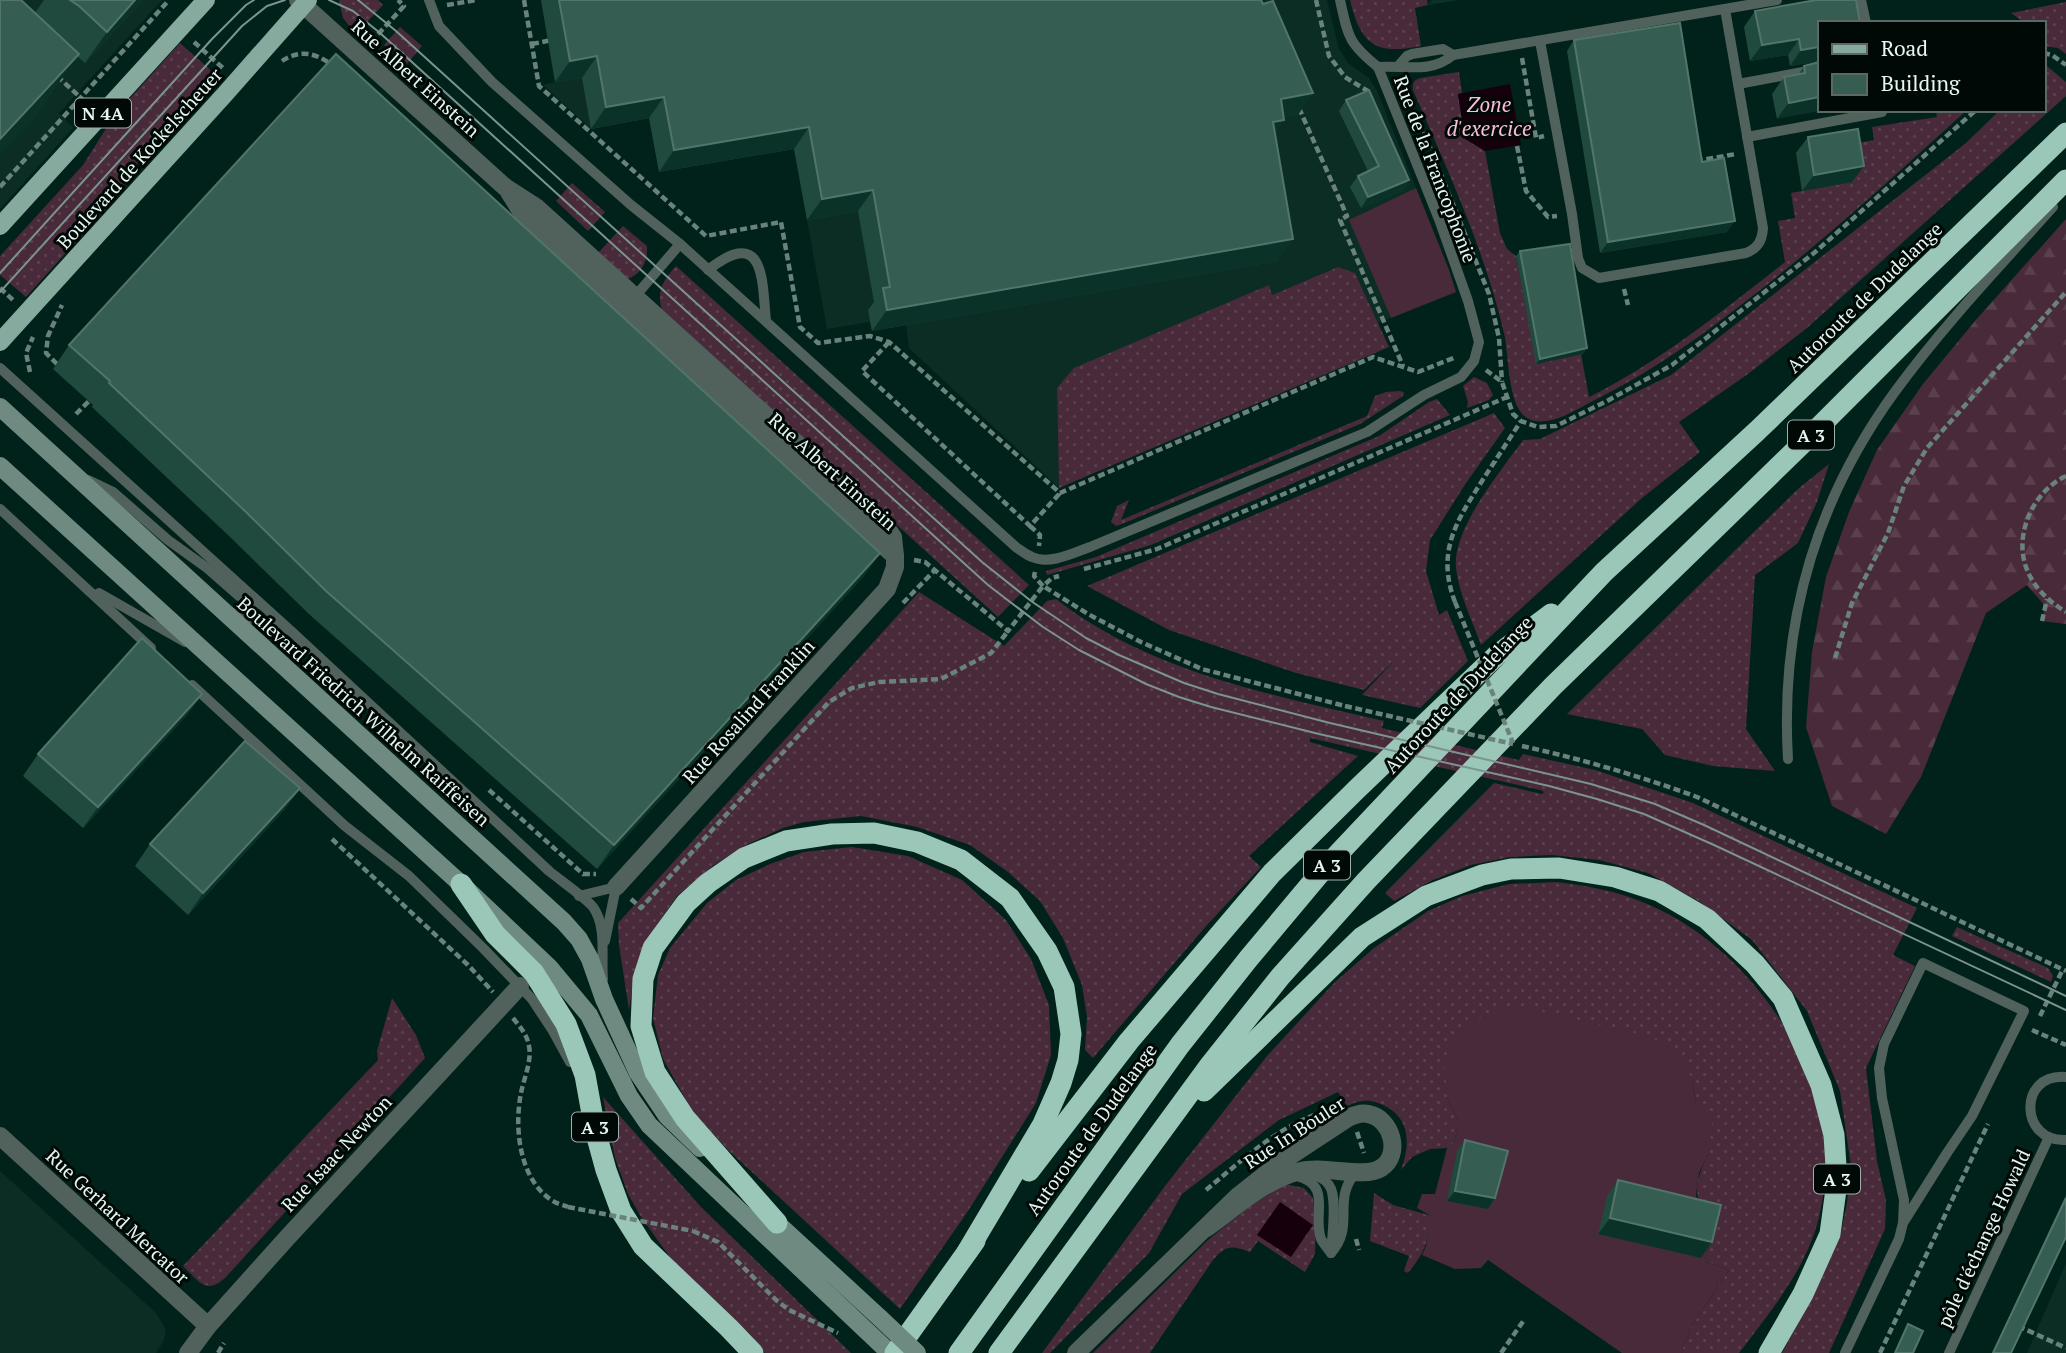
<svg xmlns="http://www.w3.org/2000/svg" width="2066" height="1353" viewBox="0 0 2066 1353" font-family="'PT Serif',serif">
<style>
.built{fill:#0b2d24}
.grass{fill:url(#grass-dots)}
.forest{fill:url(#forest-firs)}
.garden{fill:#482a3a}
.water{fill:#15000b}
.lines{fill:none;stroke-linecap:round;stroke-linejoin:round}
.path{stroke:#69837c;stroke-width:4.5;stroke-dasharray:7 3.5;stroke-linecap:butt}
.service{stroke:#51625c;stroke-width:10}
.minor{stroke:#51625c;stroke-width:18}
.secondary{stroke:#6f8b81;stroke-width:18}
.primary{stroke:#86aa9e;stroke-width:18}
.motorway{stroke:#9ac7b8;stroke-width:21}
.tram{stroke:#7b948d;stroke-width:2}
.path-bridge{stroke:#69837c;stroke-width:4.5;stroke-dasharray:7 3.5;stroke-linecap:butt}
.secondary-bridge{stroke:#6f8b81;stroke-width:18}
.wall{fill:#214a3e}
.shaded-wall{fill:#0b3228}
.building{fill:#365d51;stroke:#51756a;stroke-width:2}
.labels{text-anchor:middle;dominant-baseline:central;stroke-width:6;stroke-linejoin:round;paint-order:stroke}
.shield{fill:#010906;stroke:#a1b0aa;stroke-width:2}
.shield-label{font-size:18px;font-weight:bold;fill:#e5f7f0}
.street-label{font-size:19px;fill:#e5f7f0;stroke:#010906}
.water-label{font-size:21px;font-style:italic;fill:#fbbddb;stroke:#010906}
</style>
<defs>
<pattern id="grass-dots" width="8" height="8" patternUnits="userSpaceOnUse" patternTransform="scale(1.75)"><rect width="8" height="8" fill="#482a3a"/><path d="M2 2h.1M6 6h.1" fill="none" stroke="#5a3f4d" stroke-width="1.8" stroke-linecap="round"/></pattern>
<pattern id="forest-firs" width="22" height="20" patternUnits="userSpaceOnUse" patternTransform="scale(1.75)"><rect width="22" height="20" fill="#482a3a"/><path d="M5 1l3.5 6h-7zM16 11l3.5 6h-7z" fill="#5a3f4d"/></pattern>
</defs>
<rect width="100%" height="100%" fill="#01221a"/>
<!-- built -->
<g class="built">
<polygon points="0,0 162,0 59,113 73,128 0,209"/>
<polygon points="541,0 1327,0 1339,49 1348,63 1369,78 1377,91 1449,270 1456,292 1378,323 1355,273 1338,267 1272,295 1269,286 1057,388 1059,488 909,348 906,325 872,331 870,322 827,329 794,149 659,172 649,118 591,129 543,85 555,82"/>
<polygon points="0,1171 156,1313 166,1330 164,1340 156,1353 0,1353"/>
<polygon points="2066,1263 2066,1353 2027,1353"/>
</g>
<!-- grass -->
<g class="grass">
<polygon points="339,0 378,0 383,5 356,34 343,18"/>
<path d="M1350 0H1427L1428 5 1415 8 1421 46C1377 55 1361 46 1350 0Z"/>
<polygon points="2066,2 2066,54 2058,48 2043,46 2043,23 2025,23 2011,13"/>
<polygon points="400,27 422,46 406,65 384,45"/>
<polygon points="180,43 215,74 148,146 119,194 26,297 0,275 0,256 83,165 114,116"/>
<path d="M2047 66 2066 82V96L1807 328 1748 374 1679 422 1700 452 1642 498 1481 645C1472 620 1459 594 1456 568 1452 529 1501 471 1523 440L1540 439 1671 375 1966 143 2000 110H2043V69Z"/>
<path d="M1459 72 1462 93 1458 94 1465 138 1485 151 1500 233 1507 249 1516 256 1537 364 1581 354 1589 397C1661 361 1722 311 1785 262L1778 221 1795 218 1791 193 1852 182 1847 145 1874 140 1872 127 1937 117 1936 110H1967C1899 172 1831 234 1759 291 1706 333 1652 372 1591 402 1574 411 1546 429 1527 418 1507 406 1509 353 1504 333 1484 248 1447 169 1413 90 1412 83 1414 80 1420 78Z"/>
<polygon points="572,183 605,212 588,231 556,201"/>
<path d="M623 226 647 246C648 261 641 275 627 279L598 253Z"/>
<path d="M676 266 1029 585 998 617 663 312C655 293 663 280 676 266Z"/>
<polygon points="1338,267 1355,273 1389,347 1059,488 1057,388 1074,368 1269,285 1272,295"/>
<polygon points="1474,377 1487,383 1493,395 1489,400 1467,408 1468,402 1463,386"/>
<polygon points="1399,391 1404,392 1403,396 1360,424 1122,524 1116,526 1111,522 1117,506 1129,500 1121,520 1367,416 1375,396 1386,392"/>
<polygon points="1437,399 1450,415 1151,545 1047,575 1046,571 1096,557 1379,436 1429,402"/>
<polygon points="1494,413 1505,428 1466,483 1430,540 1426,571 1439,615 1447,610 1468,661 1420,708 1362,695 1395,660 1364,690 1296,673 1169,630 1087,586"/>
<polygon points="1829,464 1817,502 1798,543 1755,575 1746,729 1775,771 1713,766 1665,755 1642,729 1567,714 1799,488"/>
<path d="M919 592 1004 646 1047 601 1056 599C1149 672 1272 695 1384 721L1382 728 1519 760 1523 754 1595 770 1693 803 1917 908 1893 955 1915 966 1866 1068 1877 1161 1886 1200 1885 1229 1829 1353H1782L1813 1296 1840 1237 1847 1203 1851 1166 1840 1091 1807 1011 1752 940 1700 902 1648 873 1599 860 1552 855 1510 857 1471 865 1433 880 1394 901 1385 893 1494 783 1542 794 1544 792 1540 790 1310 738V742L1358 756 1249 856 1261 867 1207 925 1093 1058 1085 1050 1087 1017 1082 985 1063 938 1040 901 1008 872 970 845 917 827 861 816 804 822 783 828 746 845 714 865 677 896 645 942 635 971 629 1010 619 945 618 923Z"/>
<polygon points="852,847 908,856 962,880 1006,920 1031,959 1049,1005 1051,1055 1036,1103 968,1211 900,1309 726,1148 691,1109 663,1059 653,1018 658,975 670,948 707,903 736,880 770,864 804,852"/>
<path d="M1557 882C1586 886 1613 890 1640 901 1717 931 1778 1000 1810 1076 1814 1087 1816 1100 1819 1112 1821 1121 1825 1132 1826 1143 1828 1164 1824 1195 1819 1217 1807 1268 1770 1312 1739 1353H1681L1691 1327 1729 1270 1705 1261 1713 1228C1692 1195 1693 1186 1709 1152L1696 1104 1692 1080 1447 1097 1459 1123 1454 1143 1447 1148 1430 1149 1412 1157 1401 1170C1410 1146 1411 1119 1385 1106 1379 1103 1371 1100 1364 1101 1358 1101 1352 1104 1347 1106L1338 1092 1279 1120 1182 1194 1149 1253 1050 1353H1042L1165 1186 1267 1056 1335 982 1374 948 1428 911 1462 896 1509 884Z"/>
<polygon points="1957,927 2048,968 2053,976 2051,982 1952,936"/>
<path d="M392 998 416 1035 425 1058 226 1277C206 1296 199 1281 183 1266L378 1060 377 1051Z"/>
<polygon points="603,1097 701,1207 851,1353 765,1353 750,1334 680,1271 641,1217 628,1194 615,1158"/>
<path d="M1285 1184 1304 1188 1313 1198 1316 1219 1315 1254 1305 1272 1258 1241 1250 1252C1231 1245 1226 1245 1213 1260L1150 1353H1093L1209 1239 1249 1207Z"/>
<path d="M1374 1193 1393 1205 1432 1216C1427 1243 1426 1251 1408 1273L1404 1271 1409 1256 1370 1241Z"/>
</g>
<!-- forest -->
<polygon class="forest" points="2066,219 2066,624 2042,621 2045,606 2027,585 1986,613 1921,777 1886,834 1832,806 1806,727 1812,652 1826,577 1849,512 1877,450 1923,384 1975,321"/>
<!-- garden -->
<g class="garden">
<polygon points="1416,188 1449,270 1456,292 1391,318 1349,220"/>
<polygon points="1521,1007 1631,1032 1666,1043 1685,1061 1692,1080 1696,1104 1713,1116 1709,1152 1699,1173 1696,1195 1701,1209 1713,1228 1705,1261 1729,1270 1691,1327 1681,1353 1622,1353 1488,1260 1481,1268 1455,1269 1422,1255 1426,1246 1431,1216 1417,1208 1422,1194 1435,1194 1447,1148 1454,1143 1459,1123 1447,1097 1445,1067 1450,1043 1464,1027 1495,1010"/>
</g>
<!-- water -->
<g class="water">
<polygon points="1510,84 1521,145 1485,151 1465,139 1458,94"/>
<polygon points="1280,1202 1313,1225 1291,1257 1257,1235"/>
</g>
<g class="lines">
<!-- path -->
<g class="path">
<polyline points="524,0 539,86 706,236 781,222 800,327 818,343 870,336 889,342 1060,493 1373,357 1418,372 1456,357"/>
<polyline points="1316,0 1329,56 1345,77 1371,93"/>
<polyline points="447,5 477,0"/>
<polyline points="194,42 224,69"/>
<polyline points="371,42 404,6 398,0"/>
<polyline points="532,44 552,40"/>
<polyline points="2043,53 2052,55 2066,65"/>
<polyline points="1522,58 1536,138 1544,136"/>
<path d="M282 61C300 49 316 53 332 65"/>
<polyline points="57,76 81,98"/>
<polyline points="1299,108 1347,216 1340,220 1403,366"/>
<polyline points="1424,132 1489,294 1499,338 1502,382"/>
<polyline points="1517,146 1526,191 1548,217 1557,216"/>
<polyline points="1696,161 1736,154"/>
<polyline points="0,187 169,0"/>
<polyline points="0,288 13,300"/>
<polyline points="1624,289 1628,305"/>
<polyline points="889,342 862,371 1030,526 1060,493"/>
<polyline points="57,364 46,353 48,336 62,305"/>
<polyline points="1486,370 1502,382 1513,414 1521,421 1538,427 1556,426 1607,401 1672,365 1814,253 1976,110"/>
<polyline points="30,372 26,353 33,337"/>
<polyline points="76,414 89,401"/>
<path d="M2066 476C2030 493 2010 542 2031 578 2039 593 2052 603 2066 612"/>
<polyline points="1030,526 1040,535 1039,546"/>
<polyline points="914,560 925,562 1008,631 1043,586 1088,614 1141,642 1202,669 1345,706"/>
<polyline points="1084,569 1157,549 1507,397"/>
<polyline points="1035,572 1034,576 1043,586 1052,578 1059,576"/>
<path d="M1455 602C1436 552 1456 522 1482 481 1495 461 1508 441 1521 421"/>
<polyline points="903,603 934,571"/>
<polyline points="2042,621 2047,599"/>
<polyline points="1835,658 1852,603 1888,533 1904,486 1927,448 2066,292"/>
<path d="M1522 746C1581 759 1640 776 1697 797L2066 971"/>
<polyline points="489,790 583,874 596,874"/>
<polyline points="332,839 468,965 493,992"/>
<polyline points="631,899 641,908 829,702 852,688 879,682 941,679 991,653 1008,631"/>
<polyline points="2040,1016 2063,969"/>
<path d="M513 1018C520 1027 527 1034 529 1046 532 1061 524 1078 521 1093 514 1128 519 1180 553 1201 557 1204 563 1205 568 1207"/>
<polyline points="2032,1030 2066,1045"/>
<polyline points="1357,1132 1364,1153"/>
<path d="M1206 1190C1240 1162 1273 1131 1314 1115"/>
<polyline points="693,1231 718,1242 776,1300 789,1310 838,1333"/>
<polyline points="1356,1239 1359,1250"/>
<polyline points="2018,1326 2066,1348"/>
<polyline points="218,1353 224,1343"/>
<polyline points="1501,1353 1524,1320"/>
<polyline points="1880,1353 1988,1124"/>
</g>
<!-- service -->
<g class="service">
<path d="M429 0 439 26 492 82 631 205 680 244 1017 548C1022 551 1027 555 1032 557 1050 565 1073 553 1090 547L1367 432 1424 395 1461 377 1474 361 1479 342 1468 301 1440 222 1378 67C1348 43 1348 36 1340 0"/>
<polyline points="1861,0 1866,23"/>
<path d="M1540 41 1572 214 1578 258 1582 268 1599 278 1746 253C1758 248 1762 241 1763 228L1725 9"/>
<polyline points="1399,65 1407,56 1412,54 1443,49 1453,55"/>
<path d="M1378 67C1404 65 1431 74 1453 55L1777 0"/>
<polyline points="1738,84 1819,69"/>
<polyline points="1747,137 1882,112 1882,110"/>
<path d="M708 270C765 225 762 280 766 321"/>
<polyline points="632,300 680,244"/>
<path d="M0 368 291 631 549 871C560 880 586 898 593 907 607 926 601 957 603 979"/>
<polyline points="88,480 113,492 168,540 207,568 239,596 257,604"/>
<polyline points="0,509 151,648"/>
<polyline points="99,593 185,642"/>
<polyline points="230,612 289,630"/>
<polyline points="192,685 345,826 409,876 483,948 532,999 553,1031 570,1062"/>
<path d="M1788 759C1780 625 1815 502 1894 393 1942 327 1999 267 2053 207"/>
<polyline points="579,896 616,887 605,941"/>
<path d="M2066 1077C2017 1073 2020 1143 2066 1140"/>
<path d="M1310 1174C1317 1176 1324 1178 1329 1185 1338 1197 1332 1237 1331 1253"/>
<path d="M1297 1176C1333 1186 1312 1214 1321 1239 1323 1243 1328 1249 1331 1253"/>
<path d="M1331 1253C1356 1225 1331 1201 1356 1172"/>
<polyline points="1845,1353 1899,1239 1903,1223 1904,1200 1882,1098 1879,1068 1884,1044 1923,963 2024,1011 1972,1116 1947,1153 1903,1223"/>
<polyline points="1949,1353 2049,1137"/>
</g>
<!-- minor -->
<g class="minor">
<polyline points="298,0 505,187 536,207 880,519 893,537 895,556 895,567 887,589 616,887"/>
<polyline points="509,192 529,224 895,556"/>
<polyline points="0,1136 208,1326"/>
<polyline points="188,1353 208,1326 286,1239 520,986"/>
<path d="M1076 1353 1238 1196 1281 1162 1348 1118C1354 1115 1361 1112 1368 1114 1392 1118 1402 1155 1381 1168 1364 1179 1324 1165 1301 1171 1265 1179 1235 1208 1205 1229"/>
</g>
<!-- secondary -->
<g class="secondary">
<polyline points="0,407 564,922 579,939 590,959 604,999 638,1073 667,1116 700,1148"/>
<polyline points="0,466 461,884 549,967 589,1015 629,1096 649,1125 890,1353"/>
<polyline points="767,1214 880,1318"/>
</g>
<!-- primary -->
<g class="primary">
<polyline points="0,226 206,0"/>
<polyline points="0,342 226,93 308,0"/>
</g>
<!-- motorway -->
<g class="motorway">
<polyline points="461,884 495,934 534,973 566,1024 585,1075 595,1130 606,1170 621,1211 643,1246 729,1328 753,1353"/>
<polyline points="1204,1091 1362,937 1426,896 1482,875 1511,869 1559,868 1615,877 1659,891 1707,919 1755,964 1783,998 1821,1085 1834,1135 1837,1182 1830,1234 1803,1294 1769,1353"/>
<polyline points="1029,1171 1129,1041 1272,873 1357,789 1497,655 1551,614"/>
<polyline points="777,1223 685,1118 655,1072 641,1026 643,979 653,948 686,903 708,883 744,858 786,841 832,834 874,833 917,842 961,860 1010,898 1047,951 1064,987 1071,1034 1068,1060 1061,1083 1043,1124 967,1252"/>
<polyline points="895,1353 975,1241"/>
<polyline points="959,1353 1180,1045 1249,958 1321,872 1604,572 1757,431 2066,133"/>
<polyline points="999,1353 1210,1065 1280,977 1366,881 1553,686 1808,438 2066,180"/>
</g>
<!-- tram -->
<g class="tram">
<polyline points="329,0 353,11 380,33 988,585 1043,627 1079,650 1146,684 1179,697 1211,707 1319,734 1549,786 1597,799 1644,814 1714,845 2066,1010"/>
<polyline points="358,0 396,31 982,562 1031,601 1086,638 1119,655 1184,683 1218,694 1330,723 1591,784 1655,804 1704,825 2066,996"/>
<polyline points="0,273 212,39 246,5 254,0"/>
<polyline points="0,292 242,26 267,6 285,0"/>
</g>
<!-- path-bridge -->
<g class="path-bridge">
<polyline points="1455,602 1513,743"/>
<polyline points="1345,706 1513,744"/>
<polyline points="568,1207 693,1231"/>
</g>
<!-- secondary-bridge -->
<polyline class="secondary-bridge" points="880,1318 917,1353"/>
</g>
<!-- wall -->
<g class="wall">
<polygon points="44,0 143,0 85,63 77,56 34,118 35,13"/>
<polygon points="541,0 1261,0 1298,115 1284,117 1275,134 1278,261 872,331 868,310 874,302 858,211 807,220 794,149 659,172 649,118 591,129 582,78 555,82"/>
<polygon points="1755,11 1860,23 1818,61 1790,66 1788,55 1750,61 1744,27"/>
<polygon points="1574,40 1702,162 1727,232 1600,253 1567,51"/>
<polygon points="1819,62 1777,119 1772,94 1784,77 1798,75 1804,66"/>
<polygon points="1346,100 1409,180 1402,191 1361,208 1350,187 1358,176 1368,171 1339,111"/>
<polygon points="1808,137 1864,166 1852,182 1802,191 1796,153"/>
<polygon points="1520,251 1583,354 1536,364 1516,256"/>
<polygon points="69,345 880,553 863,577 597,869 310,615 229,536 92,407 93,405 53,369"/>
<polygon points="202,694 187,715 83,828 23,776 38,754"/>
<polygon points="300,788 285,809 188,915 135,866 150,844"/>
<polygon points="1465,1140 1495,1198 1488,1209 1447,1201 1457,1151"/>
<polygon points="1618,1180 1712,1242 1701,1258 1598,1234 1607,1196"/>
<polygon points="2066,1195 2066,1237 2011,1353 1992,1353"/>
<polygon points="1908,1324 1913,1353 1894,1353 1905,1330"/>
</g>
<!-- shaded-wall -->
<g class="shaded-wall">
<polygon points="135,0 143,0 85,63 107,32"/>
<polygon points="1432,0 1459,0 1428,5"/>
<polygon points="1799,39 1788,55 1750,61 1762,45"/>
<polygon points="1819,47 1819,62 1790,66 1801,50"/>
<polygon points="79,54 34,118 0,155 0,139"/>
<polygon points="597,56 582,78 555,82 570,61"/>
<polygon points="1313,93 1298,115 1266,120 1281,99"/>
<polygon points="664,97 649,118 591,129 606,107"/>
<polygon points="1819,97 1819,110 1825,110 1777,119 1789,103"/>
<polygon points="1284,120 1269,142 1273,122"/>
<polygon points="809,127 794,149 659,172 674,150"/>
<polygon points="1864,166 1852,182 1802,191 1814,175"/>
<polygon points="1409,180 1402,191 1361,208 1368,197"/>
<polygon points="873,190 858,211 807,220 822,199"/>
<polygon points="1735,221 1727,232 1600,253 1608,242"/>
<polygon points="1293,239 1278,261 872,331 887,310"/>
<polygon points="1587,348 1583,354 1536,364 1540,359"/>
<polygon points="880,553 863,577 597,869 614,845"/>
<polygon points="202,694 187,715 83,828 98,807"/>
<polygon points="300,788 285,809 188,915 203,893"/>
<polygon points="1455,1191 1495,1198 1488,1209 1447,1201"/>
<polygon points="1610,1218 1712,1242 1701,1258 1598,1234"/>
</g>
<!-- building -->
<g class="building">
<polygon points="0,0 21,0 79,54 0,139"/>
<polygon points="70,0 135,0 107,32 79,6"/>
<polygon points="559,0 1261,0 1263,4 1273,1 1313,93 1281,99 1284,120 1273,122 1293,239 887,310 883,288 890,287 873,190 822,199 809,127 674,150 664,97 606,107 597,56 570,61"/>
<polygon points="1816,0 1856,0 1860,23 1819,23 1819,47 1801,50 1799,39 1762,45 1755,11"/>
<polygon points="1680,23 1702,162 1724,158 1735,221 1608,242 1574,40"/>
<polygon points="336,54 880,553 614,845 326,591 246,512 109,383 110,381 69,345"/>
<polygon points="1819,62 1819,97 1789,103 1784,77 1805,73 1804,66"/>
<polygon points="1369,90 1409,180 1368,197 1358,176 1379,166 1346,100"/>
<polygon points="1858,129 1864,166 1814,175 1808,137"/>
<polygon points="1570,244 1587,348 1540,359 1520,251"/>
<polygon points="142,638 202,694 98,807 38,754"/>
<polygon points="245,741 300,788 203,893 150,844"/>
<polygon points="1465,1140 1508,1151 1495,1198 1455,1191"/>
<polygon points="1618,1180 1721,1205 1712,1242 1610,1218"/>
<polygon points="2066,1198 2066,1237 2011,1353 1993,1353"/>
<polygon points="1908,1324 1923,1331 1913,1353 1895,1353"/>
</g>
<g class="labels">
<!-- shield labels -->
<g class="shield">
<rect x="75" y="98.5" width="56" height="29" rx="5"/>
<rect x="1788" y="420.5" width="46" height="29" rx="5"/>
<rect x="1304" y="850.5" width="46" height="29" rx="5"/>
<rect x="572" y="1112.5" width="46" height="29" rx="5"/>
<rect x="1814" y="1164.5" width="46" height="29" rx="5"/>
</g>
<g class="shield-label">
<text x="103" y="113">N 4A</text>
<text x="1811" y="435">A 3</text>
<text x="1327" y="865">A 3</text>
<text x="595" y="1127">A 3</text>
<text x="1837" y="1179">A 3</text>
</g>
<!-- street labels -->
<g class="street-label">
<text transform="translate(416 78) rotate(42)">Rue Albert Einstein</text>
<text transform="translate(139 158) rotate(-48)">Boulevard de Kockelscheuer</text>
<text transform="translate(1436 169) rotate(69)">Rue de la Francophonie</text>
<text transform="translate(1864 297) rotate(-44)">Autoroute de Dudelange</text>
<text transform="translate(833 471) rotate(42)">Rue Albert Einstein</text>
<text transform="translate(1458 694) rotate(-47)">Autoroute de Dudelange</text>
<text transform="translate(364 711) rotate(42)">Boulevard Friedrich Wilhelm Raiffeisen</text>
<text transform="translate(748 711) rotate(-48)">Rue Rosalind Franklin</text>
<text transform="translate(1091 1129) rotate(-54)">Autoroute de Dudelange</text>
<text transform="translate(1294 1132) rotate(-33)">Rue In Bouler</text>
<text transform="translate(336 1153) rotate(-47)">Rue Isaac Newton</text>
<text transform="translate(118 1216) rotate(43)">Rue Gerhard Mercator</text>
<text transform="translate(1983 1238) rotate(-65)">pôle d'échange Howald</text>
</g>
<!-- water labels -->
<g class="water-label">
<text x="1489" y="104">Zone<tspan x="1489" dy="24">d'exercice</tspan></text>
</g>
</g>
<!-- legend -->
<rect x="1818" y="21" width="228" height="91" fill="#010906" stroke="#5c6864" stroke-width="2"/>
<rect x="1832" y="44" width="35" height="10" fill="#86aa9e" stroke="#5c6864" stroke-width="2"/>
<text x="1881" y="56" font-size="21" fill="#e5f7f0">Road</text>
<rect x="1832" y="74" width="35" height="21" fill="#365d51" stroke="#5c6864" stroke-width="2"/>
<text x="1881" y="91" font-size="21" fill="#e5f7f0">Building</text>
</svg>
